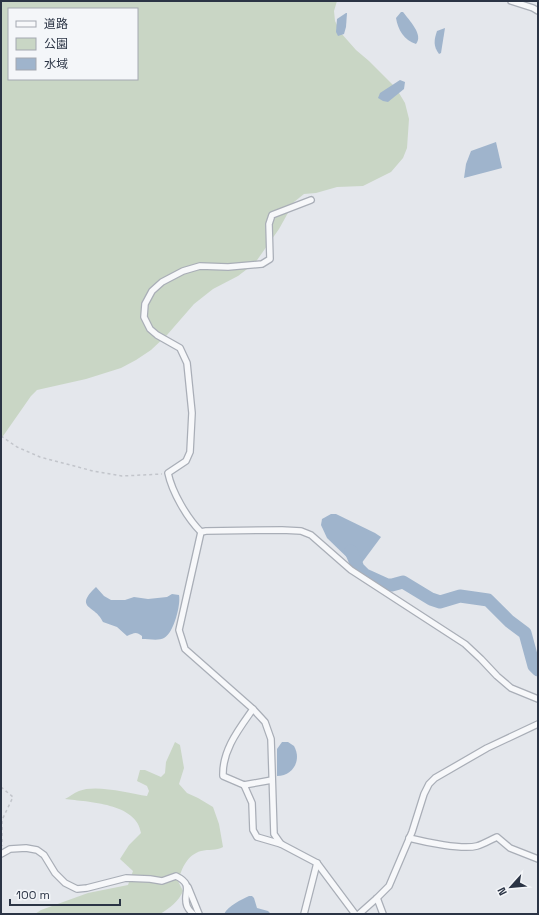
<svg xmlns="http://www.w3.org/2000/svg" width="539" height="915" viewBox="0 0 539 915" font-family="'Space Grotesk','Noto Sans JP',sans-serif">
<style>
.green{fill:#c9d6c5;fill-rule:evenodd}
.water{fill:#9fb4cc}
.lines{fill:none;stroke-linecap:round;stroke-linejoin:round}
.river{stroke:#9fb4cc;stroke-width:13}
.minor-casing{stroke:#a9aeb7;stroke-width:8}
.path{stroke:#c2c5cb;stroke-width:1.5;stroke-dasharray:3 3;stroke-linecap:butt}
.minor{stroke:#f7f8fa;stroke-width:5.5}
</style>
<rect width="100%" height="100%" fill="#e4e7ec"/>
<!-- green -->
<g class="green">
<path d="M1 1H337L334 11 335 21 341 33 356 50 369 61 396 88 405 103 409 119 407 148 403 158 391 172 363 186 337 187 316 193 304 194 294 202 279 229 255 263 238 276 213 289 194 304 167 335 151 350 136 360 121 368 86 379 37 390 31 396 1 439ZM9 9H137V79H9Z"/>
<path d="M175 742 180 745 184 768 179 784 187 793 198 798 213 807 219 824 223 847C216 851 209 849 201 851 187 855 182 868 178 881L183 891C179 901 170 908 160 914H35L41 910 88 893 128 885 133 871 120 859 129 845 141 833C137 803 88 802 65 799 69 797 74 793 79 791 95 784 129 793 147 796L149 791 147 786 137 781 140 770H145L161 777 165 773 166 762Z"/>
</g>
<!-- water -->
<g class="water">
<path d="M401 12H403C409 20 424 35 416 44 404 40 398 30 396 18Z"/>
<polygon points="346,13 347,13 346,27 344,34 338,36 336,32 337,19"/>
<path d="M445 28 441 53 439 54C433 46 434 40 437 31Z"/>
<polygon points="400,80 405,82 404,89 388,102 383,101 378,98 380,93"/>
<polygon points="496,142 502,168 464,178 466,164 471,151"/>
<polygon points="331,514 336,514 375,533 381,537 358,568 327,538 321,525 322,519"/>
<path d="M96 587 104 596 111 600H125L134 597 148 599 167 597 172 594 179 595C181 604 174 633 164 638 159 641 149 639 142 639V636C136 631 134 633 127 636L117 627 103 622C96 605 73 609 96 587Z"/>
<path d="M282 742H288L294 746C302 760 293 776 277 776V749Z"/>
<path d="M249 896H252L254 898 257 908 268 911 271 914H224C229 905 241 900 249 896Z"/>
</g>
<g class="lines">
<!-- river -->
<polyline class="river" points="351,551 358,568 365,575 387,585 392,585 403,582 431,599 440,602 460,596 488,600 509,621 525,633 534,666 538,670"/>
<defs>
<g id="minor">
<polyline points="511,1 533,8 538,11"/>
<path d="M201 532C187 518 172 492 168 473L186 461 190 452 192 413 187 363 180 348 157 335 150 329 144 317 145 304 152 291 162 282 183 271 200 266 228 267 262 264 270 259 269 224 272 215 311 200"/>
<polyline points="201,532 179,630 185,649 253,709 265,722 271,739 274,834 281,844 317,863 355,914"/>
<polyline points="201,532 206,531 282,530 301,531 311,535 351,570 465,644 481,659 497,676 511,688 538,699"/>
<path d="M253 709C239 729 222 750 223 776L244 785 272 780"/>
<polyline points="244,785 252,803 253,830 257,837 281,844"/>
<path d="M409 838C425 842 462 850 477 846 484 844 490 840 497 837L510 848 538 859"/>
<path d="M1 854 10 849 26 848 37 850 44 855 55 873 65 883 77 889 87 888 126 878 150 879 162 881 176 876C195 885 182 893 187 906 188 909 191 912 193 914"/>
<polyline points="188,887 199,914"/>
<polyline points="377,898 383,914"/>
<polyline points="304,914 317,863"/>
<polyline points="359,914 377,898 389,886 412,832 424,794 429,784 435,778 487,748 538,724"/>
</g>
</defs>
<!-- minor casing -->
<use href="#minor" class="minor-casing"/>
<!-- path -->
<g class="path">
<polyline points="1,436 17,447 40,457 93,471 122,476 162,474"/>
<polyline points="1,787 13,797 2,820 2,846"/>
</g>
<!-- minor -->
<use href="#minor" class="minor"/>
</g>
<!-- border -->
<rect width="539" height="915" fill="none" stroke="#2b3445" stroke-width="4"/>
<!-- legend -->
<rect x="8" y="8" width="130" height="72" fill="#f4f6f9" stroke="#a4a8b1"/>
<rect x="16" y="21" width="20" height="6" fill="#f7f8fa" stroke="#a4a8b1"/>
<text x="44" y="28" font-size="12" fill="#2b3445">道路</text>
<rect x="16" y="38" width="20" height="12" fill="#c9d6c5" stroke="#a4a8b1"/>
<text x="44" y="48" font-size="12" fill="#2b3445">公園</text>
<rect x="16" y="58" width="20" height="12" fill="#9fb4cc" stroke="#a4a8b1"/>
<text x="44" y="68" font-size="12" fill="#2b3445">水域</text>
<!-- north arrow -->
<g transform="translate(511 887) rotate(243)" stroke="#f4f6f9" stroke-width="3" paint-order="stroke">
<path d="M0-3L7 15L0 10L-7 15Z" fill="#2b3445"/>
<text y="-6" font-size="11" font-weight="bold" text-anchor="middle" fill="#2b3445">N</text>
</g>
<!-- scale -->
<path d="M10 899v6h110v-6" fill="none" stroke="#2b3445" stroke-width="2"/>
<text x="16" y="899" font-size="12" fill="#2b3445" stroke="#f4f6f9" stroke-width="3" paint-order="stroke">100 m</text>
</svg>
